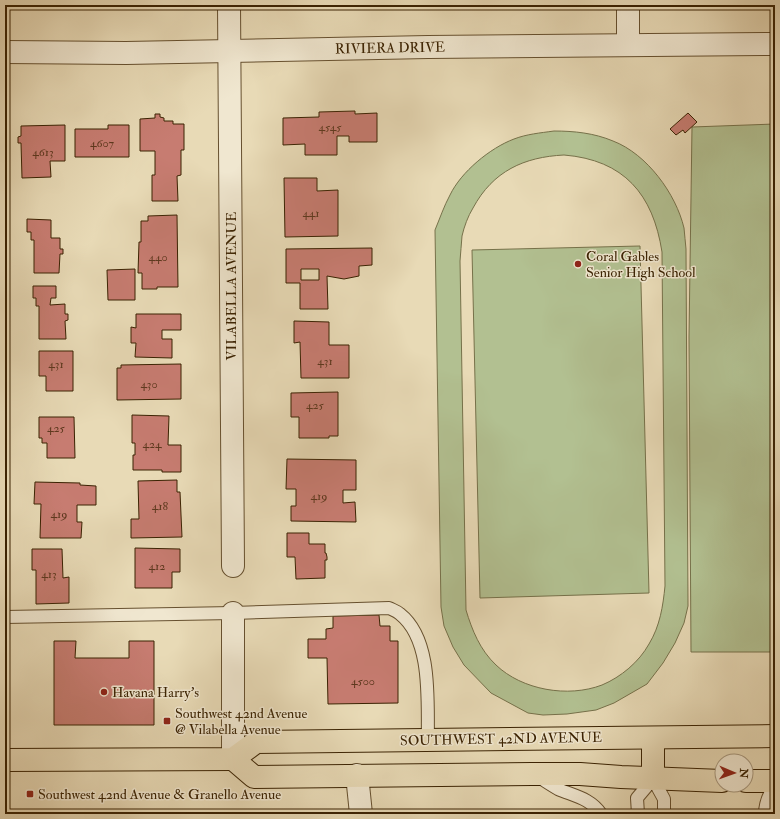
<svg xmlns="http://www.w3.org/2000/svg" width="780" height="819" viewBox="0 0 780 819" font-family="'IM FELL Double Pica',serif">
<style>
.green{fill:#b2c091;stroke:#76714a;fill-rule:evenodd}
.building{fill:#c77c71;stroke:#3a2202;fill-rule:evenodd}
.lines{fill:none;stroke-linecap:round;stroke-linejoin:round}
.service-casing{stroke:#66502f;stroke-width:14}
.minor-casing{stroke:#66502f;stroke-width:24}
.tertiary-casing{stroke:#66502f;stroke-width:24}
.primary-casing{stroke:#3a2202;stroke-width:24}
.service{stroke:#f0e7d0;stroke-width:12}
.minor{stroke:#f0e7d0;stroke-width:22}
.tertiary{stroke:#f0e7d0;stroke-width:22}
.primary{stroke:#e8dab6;stroke-width:22}
.poi-dot{fill:#8f2418;stroke:#f0e7d0;stroke-width:1.5}
.labels{text-anchor:middle;dominant-baseline:central;stroke-width:3;stroke-linejoin:round;paint-order:stroke}
.number-label{font-size:12px;fill:#5d381e}
.street-label{font-size:14px;fill:#3a2202;stroke:#f0e7d0}
.poi-label{font-size:14px;fill:#3a2202;stroke:#f0e7d0;text-anchor:start}
</style>
<rect width="100%" height="100%" fill="#e8dab6"/>
<filter id="stains"><feTurbulence type="fractalNoise" baseFrequency=".005" numOctaves="4"/><feColorMatrix values="0 0 0 0 .2 0 0 0 0 .09 0 0 0 0 .02 0 0 0 .5 -.17"/></filter>
<radialGradient id="worn" r=".72"><stop offset=".6" stop-color="#630" stop-opacity="0"/><stop offset="1" stop-color="#630" stop-opacity=".3"/></radialGradient>
<!-- green -->
<g class="green">
<polygon points="775,124 775,652 691,652 689,337 692,127"/>
<path d="M554 131C574 131 594 133 613 141 647 154 676 194 684 228 685 235 685 242 686 249L688 606 684 623 675 643 663 663 647 684 614 703 596 710 567 714 543 715 528 713 491 693 464 665 453 647 444 626 441 607 435 230C440 218 444 206 450 195 461 172 490 148 514 139 527 134 540 133 554 131ZM564 155C624 160 653 194 662 252L665 586C663 606 660 626 649 644 639 662 621 677 602 685 568 698 522 690 496 665 480 650 472 630 466 610L460 261C461 253 461 244 462 236 464 227 468 216 473 208 493 171 524 157 564 155Z"/>
<polygon points="640,246 649,593 480,598 472,250"/>
</g>
<!-- building -->
<g class="building">
<polygon points="355,111 355,114 377,113 377,142 349,142 349,136 337,136 337,155 305,155 305,144 283,145 283,118 319,117 319,112"/>
<polygon points="688,113 697,122 685,133 683,130 676,135 670,129"/>
<polygon points="155,114 160,114 160,117 164,118 164,121 173,121 173,124 184,124 184,150 181,150 181,175 177,176 178,201 152,201 152,175 155,175 155,151 140,151 140,119 155,118"/>
<polygon points="65,125 65,161 50,161 51,177 22,178 21,143 18,143 18,137 21,136 21,126"/>
<polygon points="108,125 129,125 129,157 75,157 75,129 108,129"/>
<polygon points="284,178 317,178 317,191 338,190 338,236 285,237"/>
<polygon points="177,215 178,287 157,287 157,289 142,289 142,273 138,273 139,242 141,242 141,221 148,221 148,216"/>
<polygon points="27,219 51,220 51,238 60,238 60,249 63,249 63,254 60,254 59,273 34,273 34,240 31,240 31,232 27,232"/>
<path d="M372 248V265L359 266V276L344 279 327 276 328 309H300V283H286V249ZM301 269H319V280H301Z"/>
<polygon points="135,269 135,300 108,300 107,270"/>
<polygon points="33,286 56,286 56,298 51,298 50,305 65,304 65,314 68,314 68,320 65,321 66,339 39,339 39,306 36,306 36,298 33,298"/>
<polygon points="136,314 181,314 181,330 162,330 162,339 172,339 172,358 135,357 136,343 131,343 131,327 136,328"/>
<polygon points="294,321 329,322 329,345 349,345 349,378 301,378 300,342 294,343"/>
<polygon points="39,351 73,351 73,391 46,391 46,376 39,376"/>
<polygon points="181,364 181,399 117,400 117,368 121,368 121,365"/>
<polygon points="338,392 338,436 329,436 329,438 299,438 299,417 291,417 291,393"/>
<polygon points="132,415 169,416 168,445 181,445 181,472 162,472 162,470 133,470 133,455 135,455 135,443 132,443"/>
<polygon points="39,417 74,417 75,458 47,458 47,443 42,443 42,438 39,438"/>
<polygon points="287,459 356,460 356,490 343,490 343,503 355,502 356,522 291,521 291,506 296,506 296,489 286,489"/>
<polygon points="177,480 177,492 180,492 182,537 131,538 131,519 139,519 138,481"/>
<polygon points="35,482 80,483 80,485 96,486 96,505 77,505 77,522 82,522 81,538 40,538 41,504 34,504"/>
<polygon points="287,533 309,533 309,544 325,544 325,553 326,553 327,557 327,560 325,560 325,578 296,579 295,557 287,557"/>
<polygon points="135,548 180,549 180,572 172,572 172,588 135,588"/>
<polygon points="32,549 62,549 63,578 69,577 69,603 36,604 36,570 32,570"/>
<polygon points="379,615 380,626 390,626 390,641 398,641 398,703 328,704 327,658 308,658 308,639 326,639 326,629 333,628 333,616"/>
<polygon points="54,641 76,641 75,658 129,658 129,641 154,641 154,725 54,725"/>
</g>
<g class="lines">
<defs>
<g id="service">
<path d="M5 617 233 613 389 608C393 610 397 611 400 614 433 640 427 703 428 740"/>
<path d="M539 777C545 781 551 785 558 789 574 796 590 798 601 814"/>
<polyline points="638,814 637,798 653,779 664,799 664,814"/>
<path d="M765 814C765 803 769 794 775 785"/>
</g>
<g id="minor">
<polyline points="229,5 233,566"/>
<polyline points="628,5 628,45"/>
<polyline points="233,613 233,759"/>
<polyline points="357,775 361,814"/>
</g>
<polyline id="tertiary" points="5,52 126,53 428,47 775,44"/>
<g id="primary">
<polyline points="653,738 653,779"/>
<polyline points="233,759 254,777 532,774 580,774 621,777 722,781"/>
<polyline points="5,760 233,759 256,742 775,736"/>
<polyline points="746,781 775,781"/>
</g>
</defs>
<!-- service casing -->
<use href="#service" class="service-casing"/>
<!-- minor casing -->
<use href="#minor" class="minor-casing"/>
<!-- tertiary casing -->
<use href="#tertiary" class="tertiary-casing"/>
<!-- primary casing -->
<use href="#primary" class="primary-casing"/>
<!-- service -->
<use href="#service" class="service"/>
<!-- minor -->
<use href="#minor" class="minor"/>
<!-- tertiary -->
<use href="#tertiary" class="tertiary"/>
<!-- primary -->
<use href="#primary" class="primary"/>
</g>
<!-- markers -->
<g class="poi-dot">
<circle cx="578" cy="264" r="4"/>
<circle cx="104" cy="692" r="4"/>
<rect x="163" y="717" width="8" height="8" rx="2"/>
<rect x="26" y="790" width="8" height="8" rx="2"/>
</g>
<g class="labels">
<!-- number labels -->
<g class="number-label">
<text x="330" y="127">4545</text>
<text x="102" y="143">4607</text>
<text x="43" y="152">4613</text>
<text x="311" y="213">441</text>
<text x="158" y="257">440</text>
<text x="325" y="361">431</text>
<text x="56" y="364">431</text>
<text x="149" y="384">430</text>
<text x="315" y="405">425</text>
<text x="56" y="428">425</text>
<text x="152" y="444">424</text>
<text x="319" y="496">419</text>
<text x="160" y="506">418</text>
<text x="59" y="514">419</text>
<text x="157" y="566">412</text>
<text x="49" y="574">413</text>
<text x="363" y="681">4500</text>
</g>
<!-- street labels -->
<g class="street-label">
<text transform="translate(390 48) rotate(-1)">RIVIERA DRIVE</text>
<text transform="translate(231 286) rotate(-90)">VILABELLA AVENUE</text>
<text transform="translate(501 739) rotate(-1)">SOUTHWEST 42ND AVENUE</text>
</g>
<!-- poi labels -->
<g class="poi-label">
<text x="586" y="256">Coral Gables<tspan x="586" dy="16">Senior High School</tspan></text>
<text x="112" y="692">Havana Harry's</text>
<text x="175" y="713">Southwest 42nd Avenue<tspan x="175" dy="16">@ Vilabella Avenue</tspan></text>
<text x="38" y="794">Southwest 42nd Avenue &amp; Granello Avenue</text>
</g>
</g>
<!-- margin -->
<rect width="780" height="819" fill="none" stroke="#e8dab6" stroke-width="20"/>
<rect x="6" y="6" width="768" height="807" fill="none" stroke="#3a2202" stroke-width="2"/>
<rect x="10" y="10" width="760" height="799" fill="none" stroke="#3a2202"/>
<!-- north arrow -->
<g transform="translate(734 773) rotate(92)"><circle r="19" fill="#f0e7d0" stroke="#a7987e"/>
<path d="M0-3L7 15L0 10L-7 15Z" fill="#8f2418"/>
<text y="-6" font-size="11" font-weight="bold" text-anchor="middle" fill="#3a2202">N</text>
</g>
<rect width="100%" height="100%" filter="url(#stains)"/>
<rect width="100%" height="100%" fill="url(#worn)"/>
</svg>
